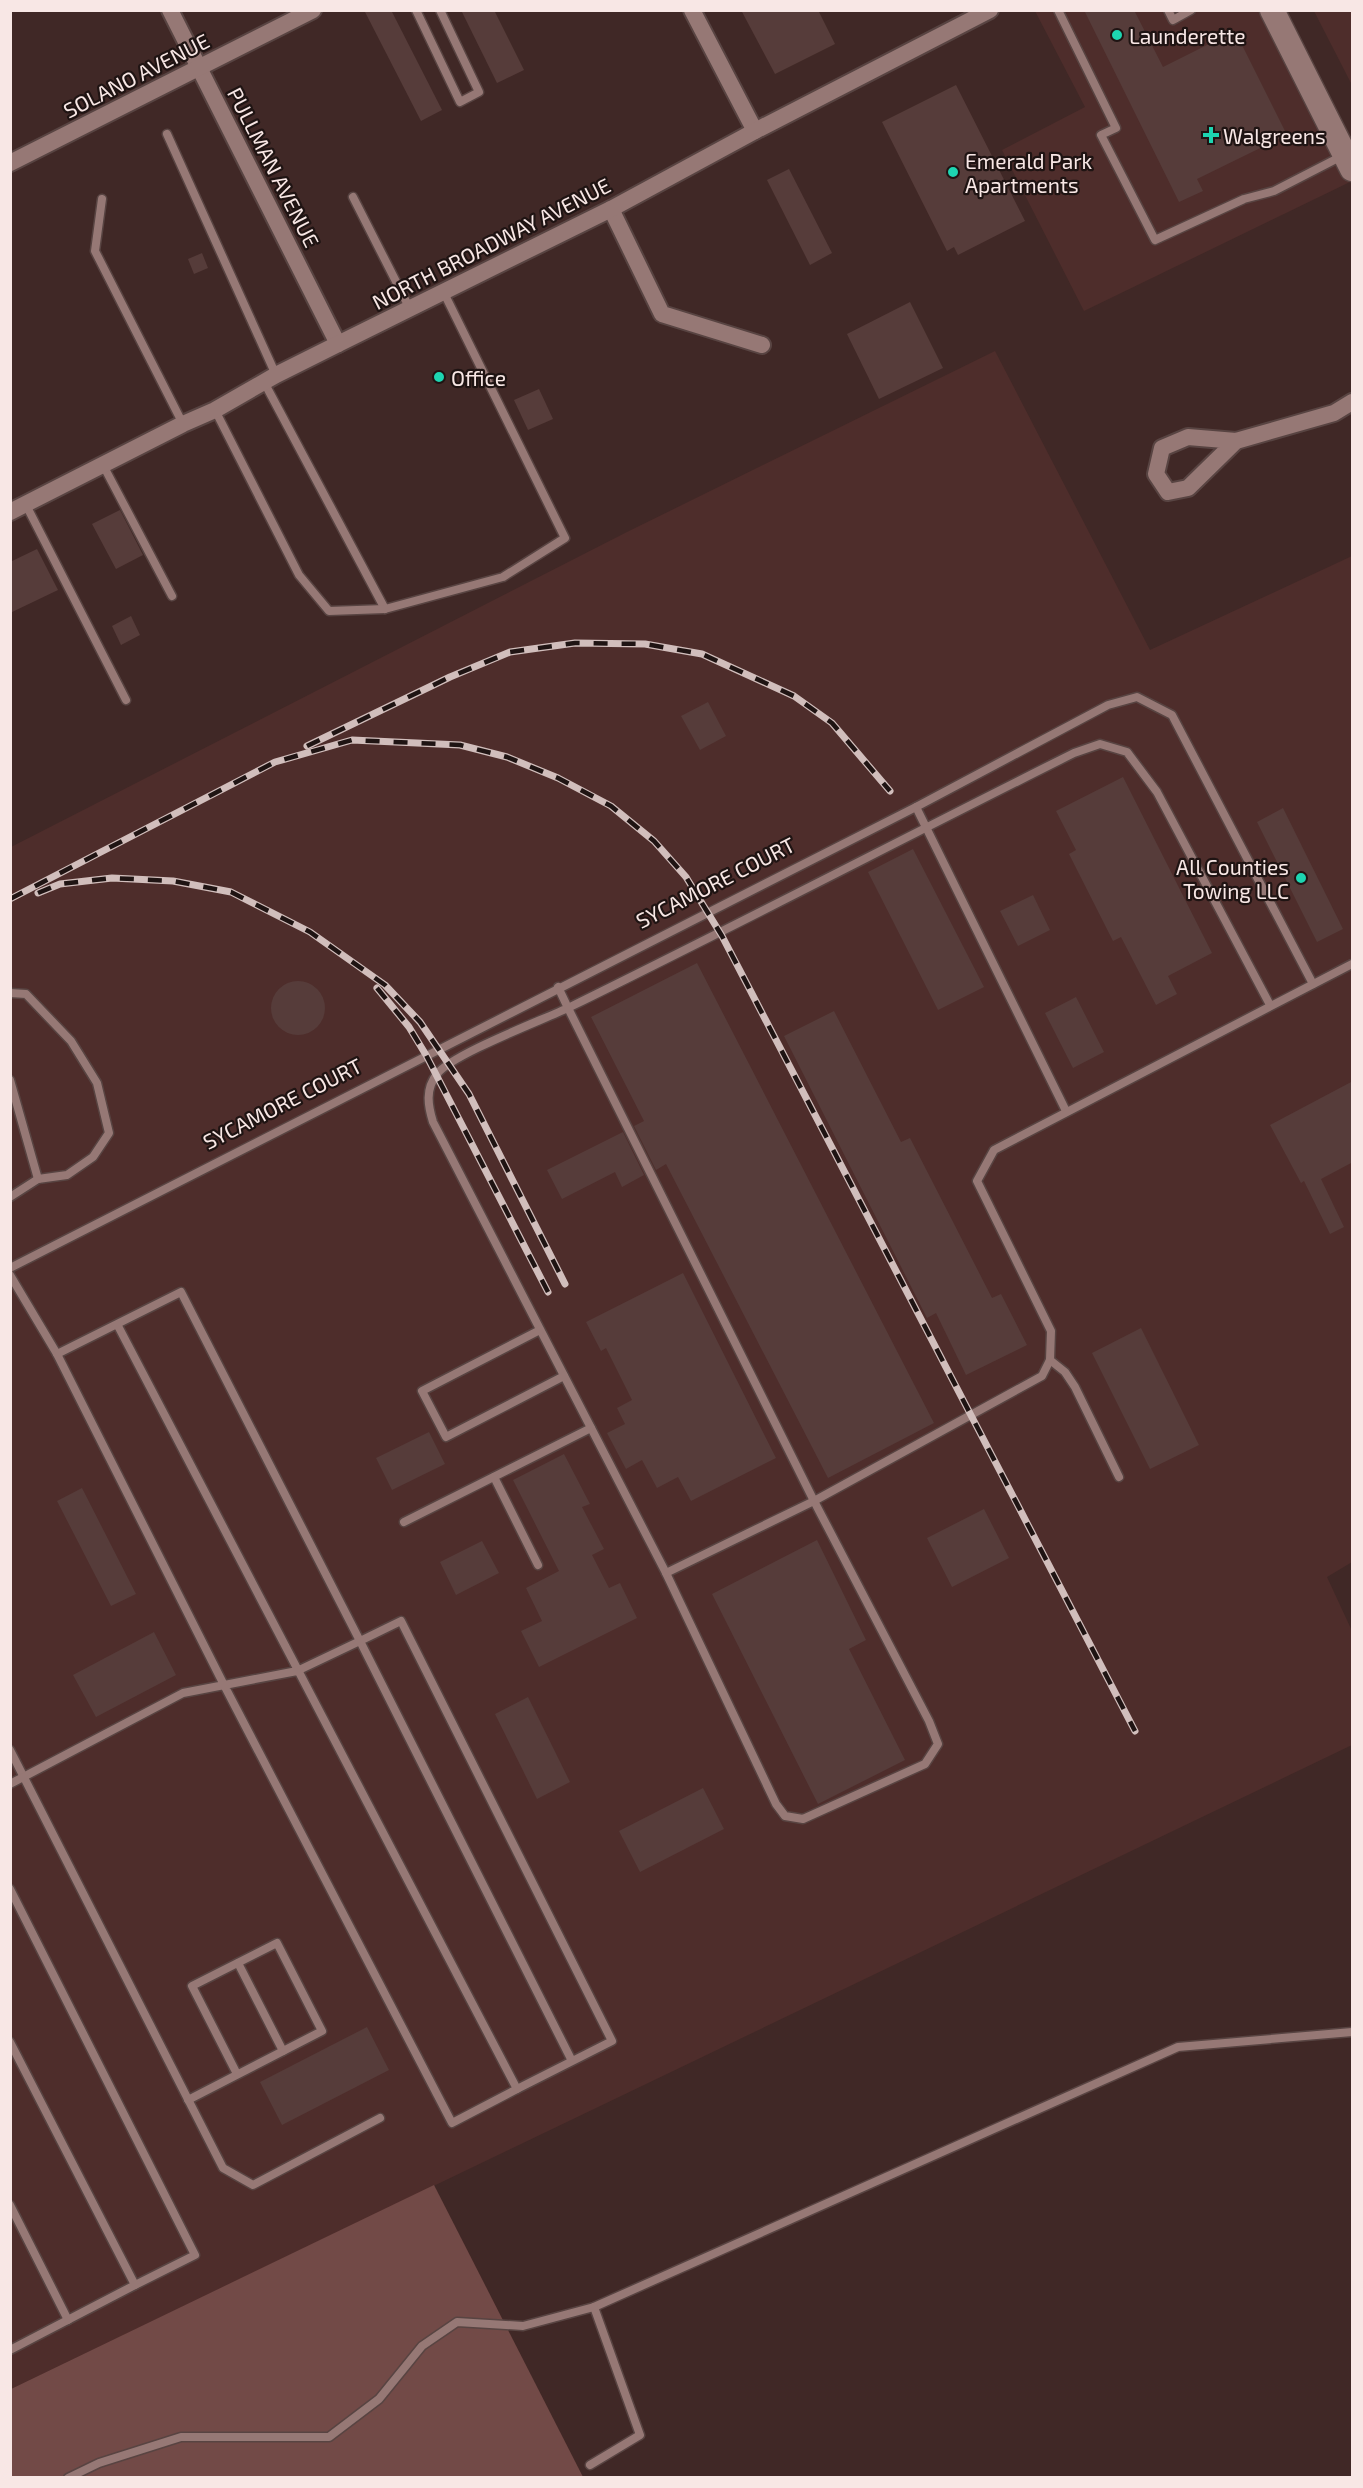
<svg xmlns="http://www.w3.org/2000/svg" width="1363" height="2488" viewBox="0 0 1363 2488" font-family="'Exo 2',sans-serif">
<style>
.built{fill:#4e2d2b}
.green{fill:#724a47}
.building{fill:#563c3a}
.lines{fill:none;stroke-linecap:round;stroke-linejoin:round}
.service-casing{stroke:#584442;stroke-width:11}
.minor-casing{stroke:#584442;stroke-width:20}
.secondary-casing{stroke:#584442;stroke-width:27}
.service{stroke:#967875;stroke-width:8}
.minor{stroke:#967875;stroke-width:16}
.secondary{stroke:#967875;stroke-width:24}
.rail-casing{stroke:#d1bebc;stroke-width:7}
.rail{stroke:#1f1413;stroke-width:4.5;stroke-dasharray:14;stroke-linecap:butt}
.poi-dot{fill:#1dd5b1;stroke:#1f1413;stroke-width:2}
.labels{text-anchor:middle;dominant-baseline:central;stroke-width:4.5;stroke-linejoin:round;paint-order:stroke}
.poi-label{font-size:21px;fill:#f8e7e5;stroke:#1f1413;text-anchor:start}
.street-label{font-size:21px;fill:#f8e7e5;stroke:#1f1413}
</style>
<rect width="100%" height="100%" fill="#402826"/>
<!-- built -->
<g class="built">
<polygon points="1035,11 1272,11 1352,169 1352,181 1084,311 1002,150 1085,107"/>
<polygon points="1314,11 1352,11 1352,85"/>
<polygon points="995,351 1150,650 1352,556 1352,1562 1327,1577 1352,1631 1352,1745 11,2389 11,847 627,532"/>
</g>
<!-- green -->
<polygon class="green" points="434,2185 583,2477 11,2478 11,2389"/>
<!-- building -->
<g class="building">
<polygon points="364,10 391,10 442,110 421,121"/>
<polygon points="461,10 494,10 524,70 497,83"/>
<polygon points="741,10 818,10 835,44 775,74"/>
<polygon points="1084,10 1134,10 1163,67 1235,31 1287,135 1197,179 1203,191 1179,202"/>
<polygon points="956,85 1025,221 958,255 954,247 947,251 882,122"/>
<polygon points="789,169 832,253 810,265 767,180"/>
<polygon points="202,253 208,268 194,274 188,259"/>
<polygon points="910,302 943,368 879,399 847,334"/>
<polygon points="539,389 553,419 528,430 514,400"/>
<polygon points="120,510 143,555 116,569 92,524"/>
<polygon points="37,549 58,590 10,613 10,562"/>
<polygon points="131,616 140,635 121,645 112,626"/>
<polygon points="708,702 726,736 700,750 681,716"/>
<polygon points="1123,777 1212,953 1168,976 1177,994 1156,1005 1121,937 1113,941 1069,854 1076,850 1056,811"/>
<polygon points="1283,808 1343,929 1317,942 1257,822"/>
<polygon points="913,849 984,987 938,1010 868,872"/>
<polygon points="1033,895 1050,930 1018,946 1000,911"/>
<polygon points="697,963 934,1423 828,1478 666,1164 656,1170 634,1126 644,1121 591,1017"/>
<circle cx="298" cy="1008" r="27"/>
<polygon points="1076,997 1104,1052 1073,1068 1045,1013"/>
<polygon points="834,1011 901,1142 910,1138 992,1298 1001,1294 1027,1345 966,1375 936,1313 927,1318 784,1036"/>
<polygon points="1353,1081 1353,1162 1321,1179 1344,1227 1330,1234 1304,1181 1301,1183 1270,1125"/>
<polygon points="623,1132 644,1175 622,1187 615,1172 562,1199 547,1170"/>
<polygon points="683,1273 776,1458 691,1501 678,1477 657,1488 642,1460 626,1469 607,1433 625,1424 617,1408 632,1400 606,1348 601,1351 586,1322"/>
<polygon points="1141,1328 1199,1445 1150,1469 1092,1353"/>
<polygon points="429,1432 445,1464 392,1490 376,1458"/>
<polygon points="564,1454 590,1504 582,1507 604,1549 592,1555 609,1588 620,1583 637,1618 539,1667 521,1631 542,1621 526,1588 559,1571 513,1480"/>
<polygon points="82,1488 136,1594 111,1606 57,1501"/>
<polygon points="984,1509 1009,1558 952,1587 927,1538"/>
<polygon points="817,1540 866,1640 849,1649 905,1760 818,1804 712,1594"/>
<polygon points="482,1541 499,1573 456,1595 440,1562"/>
<polygon points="154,1632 176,1675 96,1717 73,1675"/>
<polygon points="528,1697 570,1782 537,1799 495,1714"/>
<polygon points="703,1788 724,1829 640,1872 619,1831"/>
<polygon points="367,2027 389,2070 282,2125 260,2082"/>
</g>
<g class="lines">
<defs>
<g id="service">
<polyline points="416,10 460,102 479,92 440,10"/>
<polyline points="1058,10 1116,128 1101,135 1155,240 1244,199 1274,191 1344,155"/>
<polyline points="1168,10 1173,20 1191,10"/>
<polyline points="167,134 276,375"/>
<polyline points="353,197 410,309"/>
<polyline points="102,199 95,251 183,424"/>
<polyline points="264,382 385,609"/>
<polyline points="215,410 299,575 329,611 385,609 503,577 565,538 444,293"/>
<polyline points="103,465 172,596"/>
<polyline points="26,505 126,700"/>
<polyline points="916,807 1066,1111"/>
<path d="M558 987 568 1008 814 1501 929 1721 938 1744 925 1764 803 1819 785 1816 776 1804 666 1573 433 1122C428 1106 425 1089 437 1074 452 1054 543 1020 570 1007 739 924 906 837 1074 753L1100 744 1127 752 1157 792 1270 1005"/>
<polyline points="10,993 26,994 71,1041 97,1083 109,1133 93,1157 67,1175 38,1179 10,1197"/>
<polyline points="10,1080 38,1179"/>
<polyline points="10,1268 916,807 1108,705 1137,697 1172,715 1313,984"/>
<polyline points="10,1275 57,1354"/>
<polyline points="540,1330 422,1391 446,1437 564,1376"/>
<polyline points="1050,1360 1065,1372 1075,1387 1119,1477"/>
<polyline points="494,1477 538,1565"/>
<polyline points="404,1522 591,1428"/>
<polyline points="666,1573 814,1501 1042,1376 1050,1360 1051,1331 977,1181 994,1150 1352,964"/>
<polyline points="10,1750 223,2168 253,2185 380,2118"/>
<polyline points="10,1784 183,1693 297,1671 360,1641 181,1292 57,1354 224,1685 452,2123 517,2089 117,1324"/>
<polyline points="10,1889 195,2255 135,2285"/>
<polyline points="238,1963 283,2051"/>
<polyline points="10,2042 135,2285 10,2350"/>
<polyline points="517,2089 612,2041 401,1621 360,1641 572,2061"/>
<polyline points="188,2100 322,2031 277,1943 192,1986 237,2074"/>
<polyline points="10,2205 68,2320"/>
<polyline points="590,2465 640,2435 594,2307 1178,2047 1352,2032"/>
<polyline points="68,2478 99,2463 181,2437 329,2437 379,2399 422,2346 457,2322 523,2326 594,2307"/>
</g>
<g id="minor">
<polyline points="170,10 338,344"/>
<polyline points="692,10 755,131"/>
<polyline points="10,163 313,10"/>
<polyline points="611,209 662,314 762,345"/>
<polyline points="1236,441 1188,488 1168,492 1156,474 1162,448 1188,437 1236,441 1334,413 1352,402"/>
<polyline points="10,512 183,424 215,410 276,375 338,344 611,209 755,131 990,10"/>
</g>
<polyline id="secondary" points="1272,10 1352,169"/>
</defs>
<!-- service casing -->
<use href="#service" class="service-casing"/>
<!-- minor casing -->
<use href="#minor" class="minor-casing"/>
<!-- secondary casing -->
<use href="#secondary" class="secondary-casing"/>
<!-- service -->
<use href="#service" class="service"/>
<!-- minor -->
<use href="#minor" class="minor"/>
<!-- secondary -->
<use href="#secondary" class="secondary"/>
<defs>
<g id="rail">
<polyline points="307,746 450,677 510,652 575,643 645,644 702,654 794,696 832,723 890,791"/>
<polyline points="38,893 60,884 112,878 173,881 231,892 310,932 385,985 420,1022 469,1094 565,1284"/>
<polyline points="10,899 275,762 352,740 460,745 507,757 558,778 611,806 654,841 686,877 722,936 1135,1731"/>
<polyline points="377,988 409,1027 426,1055 548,1292"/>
</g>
</defs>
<!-- rail casing -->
<use href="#rail" class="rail-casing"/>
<!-- rail -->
<use href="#rail" class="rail"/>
</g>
<!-- markers -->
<g class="poi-dot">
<circle cx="1117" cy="35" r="6"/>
<path d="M1208 126h6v6h6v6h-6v6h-6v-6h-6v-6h6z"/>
<circle cx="953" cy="172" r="6"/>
<circle cx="439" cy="377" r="6"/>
<circle cx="1301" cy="878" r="6"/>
</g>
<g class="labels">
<!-- poi labels -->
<g class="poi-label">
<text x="1129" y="35">Launderette</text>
<text x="1223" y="135">Walgreens</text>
<text x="965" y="160">Emerald Park<tspan x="965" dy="24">Apartments</tspan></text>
<text x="451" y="377">Office</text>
<text x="1289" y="866" text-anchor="end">All Counties<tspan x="1289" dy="24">Towing LLC</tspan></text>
</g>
<!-- street labels -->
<g class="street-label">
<text transform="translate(136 75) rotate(-27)">SOLANO AVENUE</text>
<text transform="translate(274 167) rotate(63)">PULLMAN AVENUE</text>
<text transform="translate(491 243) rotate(-27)">NORTH BROADWAY AVENUE</text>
<text transform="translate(715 882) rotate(-27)">SYCAMORE COURT</text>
<text transform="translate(282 1103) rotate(-27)">SYCAMORE COURT</text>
</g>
</g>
<!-- border -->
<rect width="1363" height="2488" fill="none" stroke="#f8e7e5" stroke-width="24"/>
</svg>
